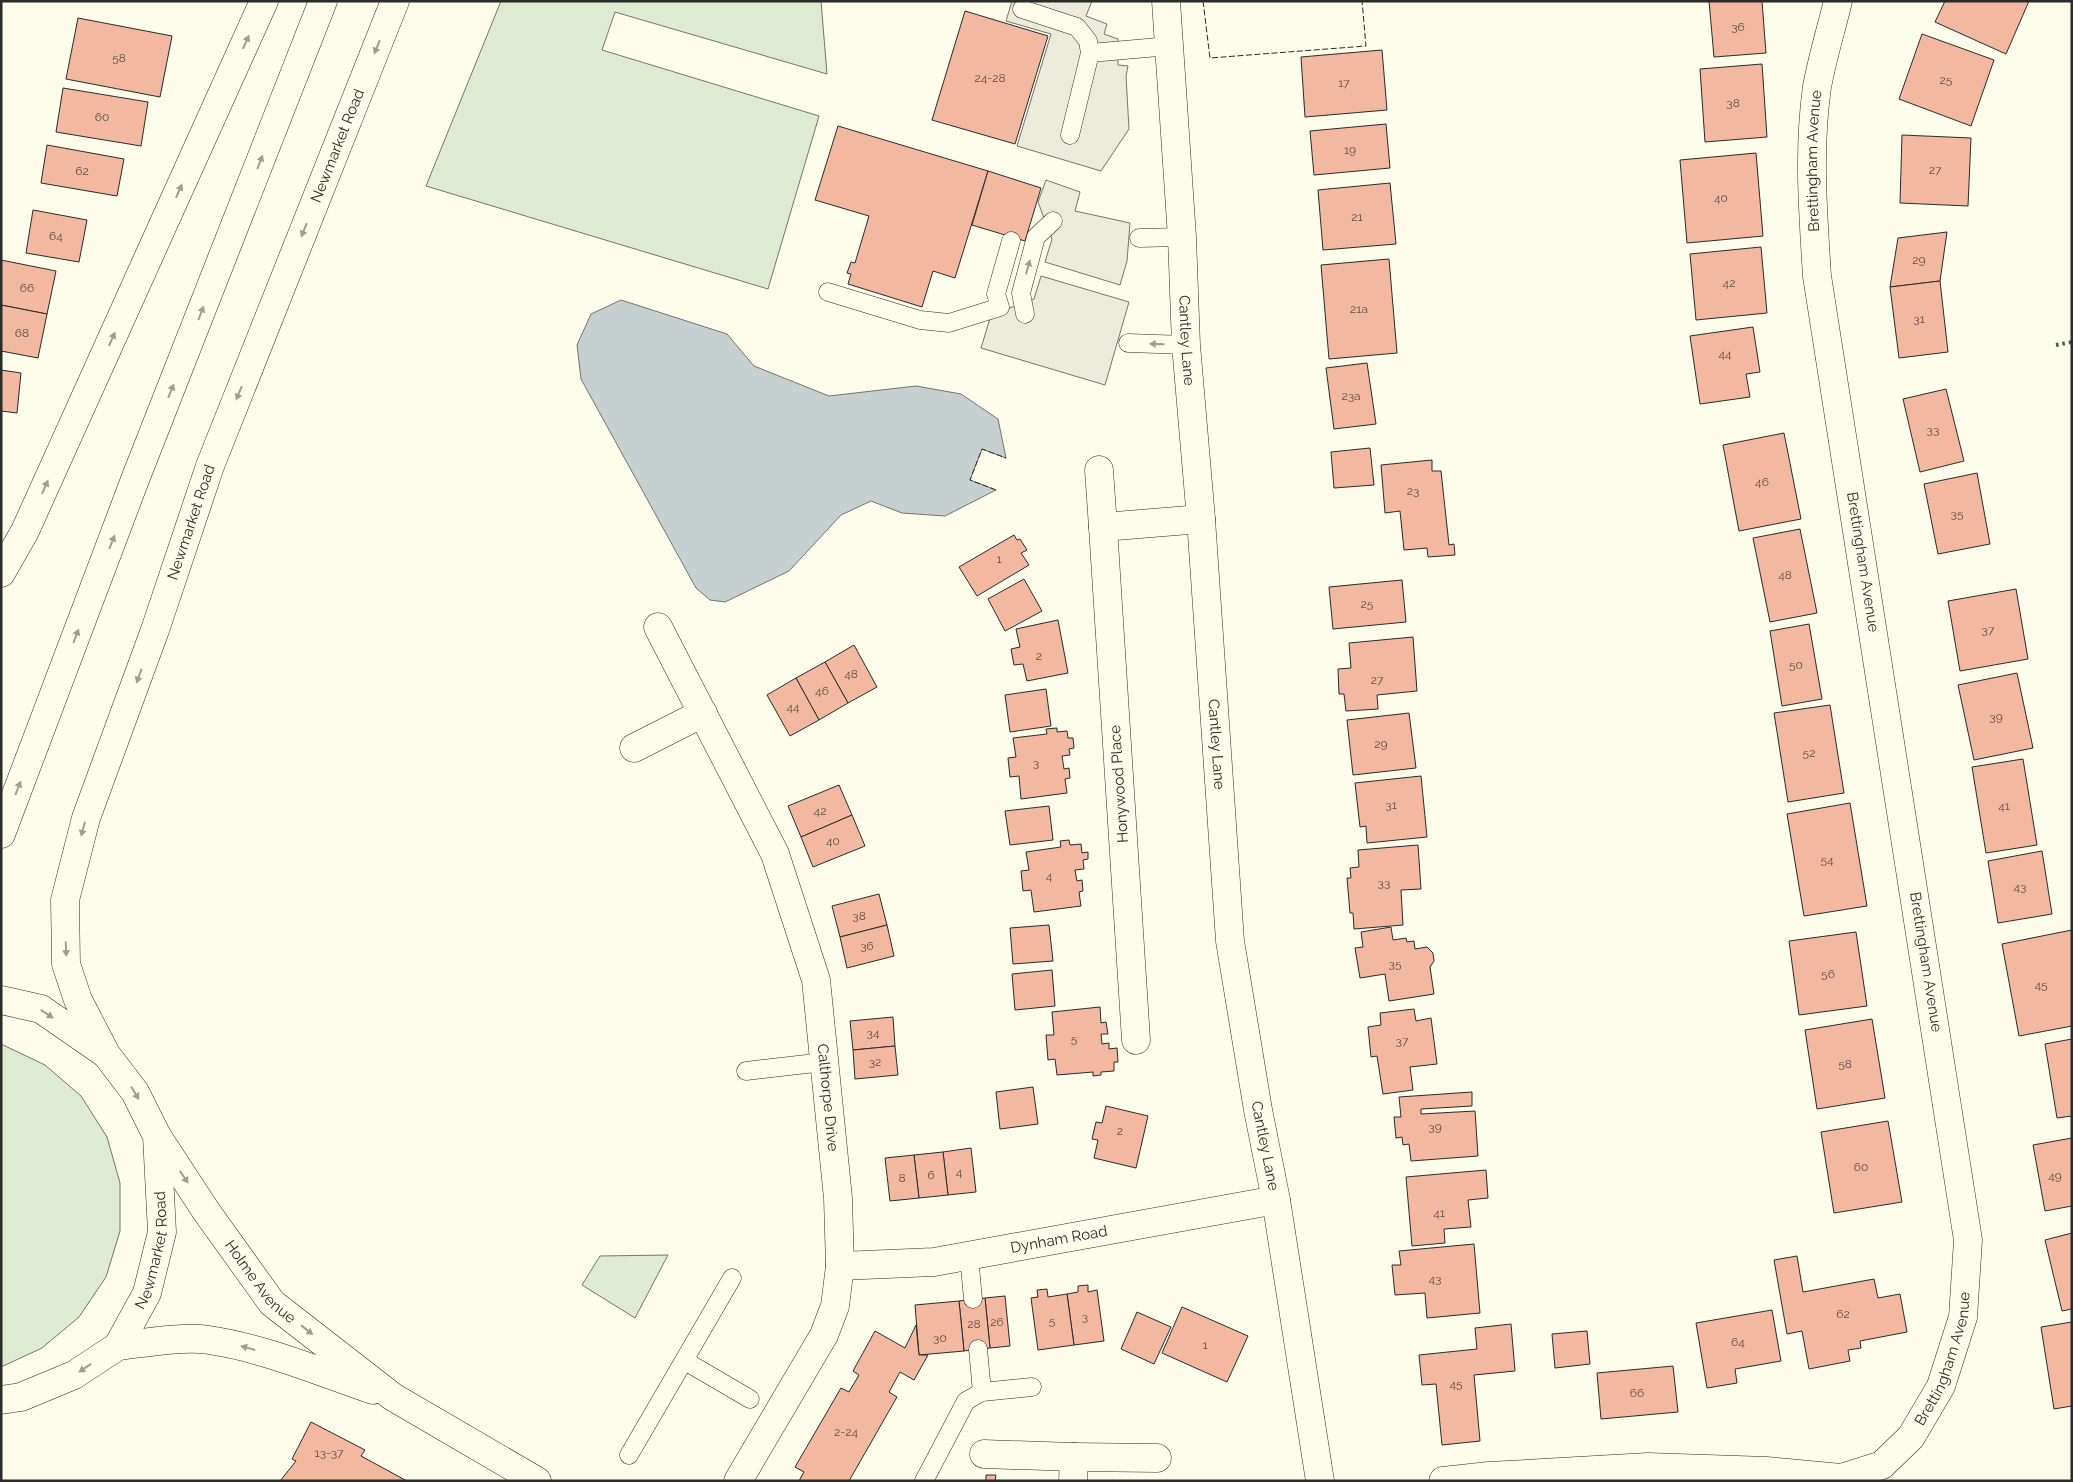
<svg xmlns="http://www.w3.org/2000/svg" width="2073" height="1482" viewBox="0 0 2073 1482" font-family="Raleway,sans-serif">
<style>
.green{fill:#deebd1;stroke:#74746e}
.parking{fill:#eceadb;stroke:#74746e}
.water{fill:#c7d0d0;stroke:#74746e}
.building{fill:#f2b8a0;stroke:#2b2b2b}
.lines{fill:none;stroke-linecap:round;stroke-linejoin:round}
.lane-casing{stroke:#2b2b2b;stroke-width:19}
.street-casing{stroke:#2b2b2b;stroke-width:29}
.secondary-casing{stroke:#2b2b2b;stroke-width:29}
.highway-casing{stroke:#2b2b2b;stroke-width:29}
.lane{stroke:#fdfbea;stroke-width:18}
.street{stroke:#fdfbea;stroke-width:28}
.secondary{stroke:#fdfbea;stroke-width:28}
.highway{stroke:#fdfbea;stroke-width:28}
.hedge{stroke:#34623c;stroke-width:4;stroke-dasharray:2.5 4;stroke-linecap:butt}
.fence{stroke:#2b2b2b;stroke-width:1;stroke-dasharray:6 2.5;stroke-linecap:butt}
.oneway{fill:#9e9d94}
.labels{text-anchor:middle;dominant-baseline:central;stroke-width:4;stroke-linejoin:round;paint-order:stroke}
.number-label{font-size:12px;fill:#5d4e48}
.street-label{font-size:15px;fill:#2b2b2b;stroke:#fdfbea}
</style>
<rect width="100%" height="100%" fill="#fdfbea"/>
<!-- green -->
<g class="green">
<polygon points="501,1 821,1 827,74 615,12 602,50 819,116 768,289 426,186"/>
<polygon points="1,1044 45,1065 81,1096 107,1137 120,1183 120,1231 106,1277 79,1317 42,1348 1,1367"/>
<polygon points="668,1255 635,1318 582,1285 600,1256"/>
</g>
<!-- parking -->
<g class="parking">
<polygon points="1012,1 1092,1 1086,16 1107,24 1104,34 1118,39 1118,65 1128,66 1126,76 1129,129 1101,171 1017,146 1051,34 1006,21"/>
<polygon points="1046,180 1080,192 1075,211 1130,223 1127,261 1120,285 1045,262 1052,239 1038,202"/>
<polygon points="1041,276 1129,302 1105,385 981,348 991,315 1034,299"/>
</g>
<!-- water -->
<polygon class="water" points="621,300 727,334 754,366 829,396 916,386 961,394 998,419 1006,458 982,449 970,480 996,490 945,516 902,513 871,501 841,515 789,571 725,602 710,600 696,588 581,379 577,345 591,314"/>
<!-- building -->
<g class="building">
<polygon points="1709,1 1762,1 1766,53 1714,57"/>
<polygon points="1945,1 2029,1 2006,54 1935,22"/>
<polygon points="965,11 1048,36 1015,144 932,120"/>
<polygon points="78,18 172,36 160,97 66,79"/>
<polygon points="1922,34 1994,60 1971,126 1899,99"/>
<polygon points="1382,50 1387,110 1305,117 1301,57"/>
<polygon points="1762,64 1767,137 1705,142 1700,69"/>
<polygon points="63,88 148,102 141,146 56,132"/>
<polygon points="1386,124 1390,168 1314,175 1310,131"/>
<polygon points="838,126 988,171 955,278 933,271 922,307 848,284 851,274 847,273 851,262 855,263 869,216 815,200"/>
<polygon points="1902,135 1971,138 1968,206 1900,203"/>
<polygon points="47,145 124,159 117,196 41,183"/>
<polygon points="1756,153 1763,236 1687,243 1680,160"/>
<polygon points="988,171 1041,188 1025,241 972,225"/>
<polygon points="1390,183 1396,244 1323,250 1318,190"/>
<polygon points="33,210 87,220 79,262 26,253"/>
<polygon points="1947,232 1940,281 1890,287 1898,238"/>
<polygon points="1761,247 1767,313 1696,320 1690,254"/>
<polygon points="1389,259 1397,353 1329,359 1321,265"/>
<polygon points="1,260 56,271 47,314 1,305"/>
<polygon points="1940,281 1948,352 1899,358 1890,287"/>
<polygon points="1,305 47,314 38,358 1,351"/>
<polygon points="1753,327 1760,372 1746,374 1750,397 1700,404 1690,336"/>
<polygon points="1367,363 1376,424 1334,429 1326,368"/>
<polygon points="1,370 21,373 17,413 1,411"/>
<polygon points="1946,389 1964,461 1920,472 1903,399"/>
<polygon points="1784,433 1801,519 1739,531 1723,445"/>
<polygon points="1370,448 1374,485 1334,488 1331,452"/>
<polygon points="1432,460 1432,471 1441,471 1449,545 1454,544 1455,555 1428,557 1427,548 1404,550 1400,511 1385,513 1381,465"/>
<polygon points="1977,473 1990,544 1938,554 1924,484"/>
<polygon points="1800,529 1817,613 1770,622 1753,538"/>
<polygon points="1014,535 1017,540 1020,539 1027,550 1021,553 1029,565 977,596 959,567"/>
<polygon points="1024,579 1042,611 1005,631 988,599"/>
<polygon points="1402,580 1406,622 1333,629 1329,587"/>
<polygon points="2016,589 2028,659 1960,671 1948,601"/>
<polygon points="1058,620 1068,673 1027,681 1023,664 1014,665 1011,649 1020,647 1016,629"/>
<polygon points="1809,624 1822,699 1782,706 1770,631"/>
<polygon points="1413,637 1417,691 1377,695 1378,709 1346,711 1344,694 1339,694 1338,669 1351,668 1349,643"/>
<polygon points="854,645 877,687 848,703 825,662"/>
<polygon points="825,662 848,703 819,720 796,678"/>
<polygon points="2017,673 2033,748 1974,760 1958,685"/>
<polygon points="796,678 819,720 790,736 767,695"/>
<polygon points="1046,689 1051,726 1010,732 1005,695"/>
<polygon points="1830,705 1844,793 1788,802 1774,713"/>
<polygon points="1409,713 1416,768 1353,775 1347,720"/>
<polygon points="1057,728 1057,732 1067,731 1068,738 1073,738 1074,748 1069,749 1070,755 1062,756 1064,769 1069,768 1070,778 1065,779 1067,793 1021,799 1019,776 1010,777 1008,758 1016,757 1013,738 1047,734 1046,729"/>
<polygon points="2023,759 2037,845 1986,853 1972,767"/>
<polygon points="1421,776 1427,837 1367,843 1366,826 1360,827 1355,783"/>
<polygon points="839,785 852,815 801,837 788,806"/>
<polygon points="1850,803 1867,906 1804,916 1787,814"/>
<polygon points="1049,806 1053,840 1010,845 1005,811"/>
<polygon points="852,815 865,846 813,867 801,837"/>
<polygon points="1069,840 1070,845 1081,844 1082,853 1088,852 1088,859 1083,860 1084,869 1075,870 1077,881 1082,880 1083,891 1079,892 1081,906 1034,912 1031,890 1023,891 1021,871 1029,870 1026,852 1061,847 1060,841"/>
<polygon points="1418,845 1421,889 1401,890 1403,925 1354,929 1353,913 1350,913 1347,878 1351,878 1350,868 1359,867 1358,850"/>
<polygon points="2042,851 2052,914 1998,923 1988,861"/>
<polygon points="879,894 887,925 840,937 832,906"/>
<polygon points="887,925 894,956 847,968 840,937"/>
<polygon points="1049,925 1053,961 1013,964 1010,928"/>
<polygon points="1391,927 1393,940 1406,938 1407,942 1414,941 1415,949 1427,947 1433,953 1434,961 1430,967 1434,994 1389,1001 1385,974 1360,978 1355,948 1363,947 1361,932"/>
<polygon points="2072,930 2072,1026 2019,1036 2002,944"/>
<polygon points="1856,932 1867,1006 1799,1015 1789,941"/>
<polygon points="1052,970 1055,1006 1015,1010 1012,974"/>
<polygon points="1100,1007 1101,1023 1106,1022 1108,1034 1101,1034 1102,1044 1109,1043 1109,1049 1117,1048 1118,1062 1114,1062 1114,1071 1101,1072 1101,1075 1093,1076 1093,1072 1057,1075 1055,1059 1048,1060 1046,1035 1054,1035 1052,1012"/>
<polygon points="1414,1009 1416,1021 1431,1018 1437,1064 1410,1067 1413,1090 1383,1094 1377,1056 1371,1057 1368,1027 1381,1025 1380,1013"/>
<polygon points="893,1017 895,1046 853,1050 850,1021"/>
<polygon points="1872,1019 1885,1098 1817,1109 1805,1030"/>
<polygon points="2072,1039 2072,1116 2057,1118 2045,1044"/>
<polygon points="895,1046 898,1075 855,1079 853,1050"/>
<polygon points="1033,1087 1038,1124 1000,1129 996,1092"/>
<polygon points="1472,1092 1472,1106 1421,1109 1421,1114 1475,1111 1478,1156 1411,1161 1409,1144 1403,1145 1402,1137 1396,1138 1394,1117 1401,1117 1399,1097"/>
<polygon points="1106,1106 1148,1116 1136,1168 1094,1158 1098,1140 1092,1139 1096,1122 1102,1123"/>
<polygon points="1888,1121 1902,1202 1834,1213 1821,1132"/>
<polygon points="2072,1138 2072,1206 2045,1211 2033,1145"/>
<polygon points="971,1148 976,1192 948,1195 943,1152"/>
<polygon points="943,1152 948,1195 919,1198 914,1155"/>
<polygon points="914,1155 919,1198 890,1201 885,1158"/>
<polygon points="1486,1170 1488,1198 1468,1200 1471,1227 1444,1229 1445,1243 1412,1246 1406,1177"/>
<polygon points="2072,1233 2072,1309 2062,1311 2045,1240"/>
<polygon points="1474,1244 1480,1313 1427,1318 1425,1293 1395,1295 1392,1265 1401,1265 1399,1251"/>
<polygon points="1797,1256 1803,1292 1874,1279 1878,1298 1900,1294 1907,1332 1860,1341 1861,1348 1848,1350 1850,1361 1809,1369 1802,1331 1787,1334 1774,1260"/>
<polygon points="1088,1285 1088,1292 1097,1290 1104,1341 1074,1345 1067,1294 1078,1292 1078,1286"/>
<polygon points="1047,1289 1048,1297 1067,1294 1074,1345 1038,1350 1031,1298 1038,1297 1037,1290"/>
<polygon points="1005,1296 1010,1346 990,1348 985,1298"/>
<polygon points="985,1298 990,1348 964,1351 959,1301"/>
<polygon points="959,1301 964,1351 919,1355 915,1305"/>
<polygon points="1182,1307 1248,1336 1227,1382 1162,1353"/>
<polygon points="1772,1310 1781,1361 1735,1369 1737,1383 1707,1388 1696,1323"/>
<polygon points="1137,1312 1171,1327 1154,1364 1121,1349"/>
<polygon points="2072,1322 2072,1406 2054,1409 2041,1327"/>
<polygon points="1511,1324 1515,1371 1474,1375 1480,1441 1442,1445 1436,1384 1422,1385 1419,1355 1477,1349 1475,1328"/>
<polygon points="916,1325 919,1355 928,1355 914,1380 900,1372 889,1392 897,1397 849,1481 799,1481 804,1472 795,1467 841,1388 849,1392 859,1375 853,1371 875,1331 905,1348"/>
<polygon points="1587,1331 1590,1364 1555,1368 1552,1334"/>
<polygon points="1673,1366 1678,1412 1601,1419 1597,1373"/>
<polygon points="311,1422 365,1450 361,1456 407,1481 280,1481 296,1461 292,1459"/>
<polygon points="986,1475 996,1475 995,1481 986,1481"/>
</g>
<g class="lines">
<defs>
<g id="lane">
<polyline points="1022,9 1077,27 1088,41 1090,53 1070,135"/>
<polyline points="1090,53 1170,46"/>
<polyline points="1139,238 1182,237"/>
<polyline points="828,292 920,320 949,323 1000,307 996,294 1011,241"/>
<polyline points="1025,314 1021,293 1036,237 1053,221"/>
<polyline points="1128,343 1186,345"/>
<polyline points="746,1071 824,1062"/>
<polyline points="969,1256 973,1299"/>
<polyline points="978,1349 982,1392"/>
<polyline points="685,1361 750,1399"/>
<polyline points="629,1455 732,1278"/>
<polyline points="924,1481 966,1401 982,1392 1032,1387"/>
</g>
<g id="street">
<polyline points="1099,470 1103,527"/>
<polyline points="1,573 25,531 264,1"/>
<path id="s1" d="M658 627 775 854 816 980 838 1198 840 1266 835 1306 824 1335 738 1481"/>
<polyline points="634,748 703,713"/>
<polyline points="1136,1040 1103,527 1201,519"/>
<path id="s2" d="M157 1136 206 1211 272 1303 393 1397 537 1481"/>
<path id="s3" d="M840 1266 934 1262 1276 1200"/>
<path d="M118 1346C145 1343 183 1336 209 1340 264 1348 320 1372 373 1390"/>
<polyline points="984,1454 1074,1457"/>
<polyline points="1073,1481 1074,1457 1157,1458"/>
<path id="s4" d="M1443 1481 1489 1476 1648 1467 1767 1471 1841 1478 1882 1465 1911 1437 1941 1386 1963 1317 1968 1240 1817 276C1813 213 1808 150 1817 87 1822 59 1831 30 1838 1"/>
</g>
<g id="secondary">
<path id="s5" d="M1166 1 1182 237 1186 345 1201 519 1230 941 1258 1110 1276 1200 1320 1481"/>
</g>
<g id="highway">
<polyline points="1,834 136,477 323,1"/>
<polyline points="1,1000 41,1009 103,1052"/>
<path id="s6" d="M1 1400 21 1397 74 1375 118 1346 147 1293 162 1232 157 1136 135 1092 106 1054 78 1000 66 964 65 900 86 818 155 630 210 466 395 1"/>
</g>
</defs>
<!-- lane casing -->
<use href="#lane" class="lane-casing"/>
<!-- street casing -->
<use href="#street" class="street-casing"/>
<!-- secondary casing -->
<use href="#secondary" class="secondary-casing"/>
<!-- highway casing -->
<use href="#highway" class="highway-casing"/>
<!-- lane -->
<use href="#lane" class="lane"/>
<!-- street -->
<use href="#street" class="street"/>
<!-- secondary -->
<use href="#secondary" class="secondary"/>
<!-- highway -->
<use href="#highway" class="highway"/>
<!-- hedge -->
<polyline class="hedge" points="2056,345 2072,342"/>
<!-- fence -->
<g class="fence">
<polyline points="1203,1 1210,58 1366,46 1362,1"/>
<polyline points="996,490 970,480 982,449 1006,458"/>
</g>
</g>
<!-- one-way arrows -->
<defs><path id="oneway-solid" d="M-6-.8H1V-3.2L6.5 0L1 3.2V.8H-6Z" transform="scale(1.25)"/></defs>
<g class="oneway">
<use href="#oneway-solid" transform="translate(246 42) rotate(-66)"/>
<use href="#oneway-solid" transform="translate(377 47) rotate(112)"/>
<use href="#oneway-solid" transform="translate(260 162) rotate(-69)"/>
<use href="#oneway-solid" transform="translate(179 191) rotate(-66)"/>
<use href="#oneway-solid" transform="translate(304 230) rotate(112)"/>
<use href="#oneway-solid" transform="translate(1028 267) rotate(-74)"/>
<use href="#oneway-solid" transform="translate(201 313) rotate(-69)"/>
<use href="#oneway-solid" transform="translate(112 339) rotate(-66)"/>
<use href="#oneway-solid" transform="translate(1157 344) rotate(-178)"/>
<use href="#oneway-solid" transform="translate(171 391) rotate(-68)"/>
<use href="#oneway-solid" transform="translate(239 393) rotate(112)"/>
<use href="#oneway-solid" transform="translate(45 487) rotate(-66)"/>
<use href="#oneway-solid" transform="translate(112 542) rotate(-69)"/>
<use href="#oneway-solid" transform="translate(76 636) rotate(-69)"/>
<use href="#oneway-solid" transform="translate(139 676) rotate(110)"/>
<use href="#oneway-solid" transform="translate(18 788) rotate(-69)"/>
<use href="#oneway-solid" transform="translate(83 829) rotate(105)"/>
<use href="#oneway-solid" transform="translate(66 949) rotate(88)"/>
<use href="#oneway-solid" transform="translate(47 1014) rotate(33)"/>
<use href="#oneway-solid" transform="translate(135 1093) rotate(59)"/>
<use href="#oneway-solid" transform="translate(184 1177) rotate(56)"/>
<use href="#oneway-solid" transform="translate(307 1330) rotate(38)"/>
<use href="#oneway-solid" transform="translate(248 1348) rotate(-164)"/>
<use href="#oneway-solid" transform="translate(85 1368) rotate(146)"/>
</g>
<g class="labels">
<!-- number labels -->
<g class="number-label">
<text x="1738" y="27">36</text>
<text x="119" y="58">58</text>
<text x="990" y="78">24-28</text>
<text x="1946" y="80">25</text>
<text x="1344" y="83">17</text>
<text x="1733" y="103">38</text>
<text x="102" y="117">60</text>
<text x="1350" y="150">19</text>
<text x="1935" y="170">27</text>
<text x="82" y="171">62</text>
<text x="1721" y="198">40</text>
<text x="1357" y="217">21</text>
<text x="56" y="236">64</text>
<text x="1919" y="260">29</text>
<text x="1729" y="283">42</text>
<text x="27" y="288">66</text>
<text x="1359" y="309">21a</text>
<text x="1919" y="319">31</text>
<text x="22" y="333">68</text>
<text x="1725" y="354">44</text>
<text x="1351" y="396">23a</text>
<text x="1933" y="430">33</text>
<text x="1762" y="482">46</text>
<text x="1413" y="491">23</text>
<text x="1957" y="514">35</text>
<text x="999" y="559">1</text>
<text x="1785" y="575">48</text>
<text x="1367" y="604">25</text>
<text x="1988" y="630">37</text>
<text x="1039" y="656">2</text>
<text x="1796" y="665">50</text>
<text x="851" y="674">48</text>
<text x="1377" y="680">27</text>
<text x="822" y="691">46</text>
<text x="793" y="707">44</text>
<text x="1996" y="717">39</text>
<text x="1381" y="744">29</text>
<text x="1809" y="753">52</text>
<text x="1036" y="763">3</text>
<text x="1391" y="805">31</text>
<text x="2004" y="806">41</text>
<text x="820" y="811">42</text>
<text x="833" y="841">40</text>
<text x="1827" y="860">54</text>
<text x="1049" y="876">4</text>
<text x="1384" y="883">33</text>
<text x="2020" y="887">43</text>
<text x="859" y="916">38</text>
<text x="867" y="946">36</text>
<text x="1395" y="964">35</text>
<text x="1828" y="974">56</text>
<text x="2041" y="985">45</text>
<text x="873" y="1033">34</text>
<text x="1074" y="1039">5</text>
<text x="1402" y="1041">37</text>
<text x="875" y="1062">32</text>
<text x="1845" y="1064">58</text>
<text x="1435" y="1127">39</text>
<text x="1120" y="1131">2</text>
<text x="1861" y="1167">60</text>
<text x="959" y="1172">4</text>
<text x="931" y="1175">6</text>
<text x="2055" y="1176">49</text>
<text x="902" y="1178">8</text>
<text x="1439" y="1213">41</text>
<text x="1435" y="1279">43</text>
<text x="1843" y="1314">62</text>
<text x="1085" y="1317">3</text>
<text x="1052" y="1321">5</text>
<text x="997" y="1322">26</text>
<text x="974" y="1324">28</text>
<text x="940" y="1338">30</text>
<text x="1738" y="1342">64</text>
<text x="1205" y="1345">1</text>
<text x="1456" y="1384">45</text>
<text x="1637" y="1393">66</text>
<text x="846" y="1432">2-24</text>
<text x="329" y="1453">13-37</text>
</g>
<!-- street labels -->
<g class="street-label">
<text stroke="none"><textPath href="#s6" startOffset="1412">Newmarket Road</textPath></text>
<text stroke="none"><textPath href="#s4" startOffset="1782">Brettingham Avenue</textPath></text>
<text stroke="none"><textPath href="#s5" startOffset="340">Cantley Lane</textPath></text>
<text stroke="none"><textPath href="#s6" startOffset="1008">Newmarket Road</textPath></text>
<text transform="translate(1863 562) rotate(81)">Brettingham Avenue</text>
<text stroke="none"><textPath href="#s5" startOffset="745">Cantley Lane</textPath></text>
<text transform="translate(1119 784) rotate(-94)">Honywood Place</text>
<text transform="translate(1926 962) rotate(81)">Brettingham Avenue</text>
<text stroke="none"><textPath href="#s1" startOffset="506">Calthorpe Drive</textPath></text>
<text stroke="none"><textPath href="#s5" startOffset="1150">Cantley Lane</textPath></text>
<text stroke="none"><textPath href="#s3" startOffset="221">Dynham Road</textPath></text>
<text stroke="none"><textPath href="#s6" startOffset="234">Newmarket Road</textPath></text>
<text stroke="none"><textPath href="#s2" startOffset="179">Holme Avenue</textPath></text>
<text stroke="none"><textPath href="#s4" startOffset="568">Brettingham Avenue</textPath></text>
</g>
</g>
<!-- border -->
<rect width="2073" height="1482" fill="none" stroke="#2b2b2b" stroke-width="5"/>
</svg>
